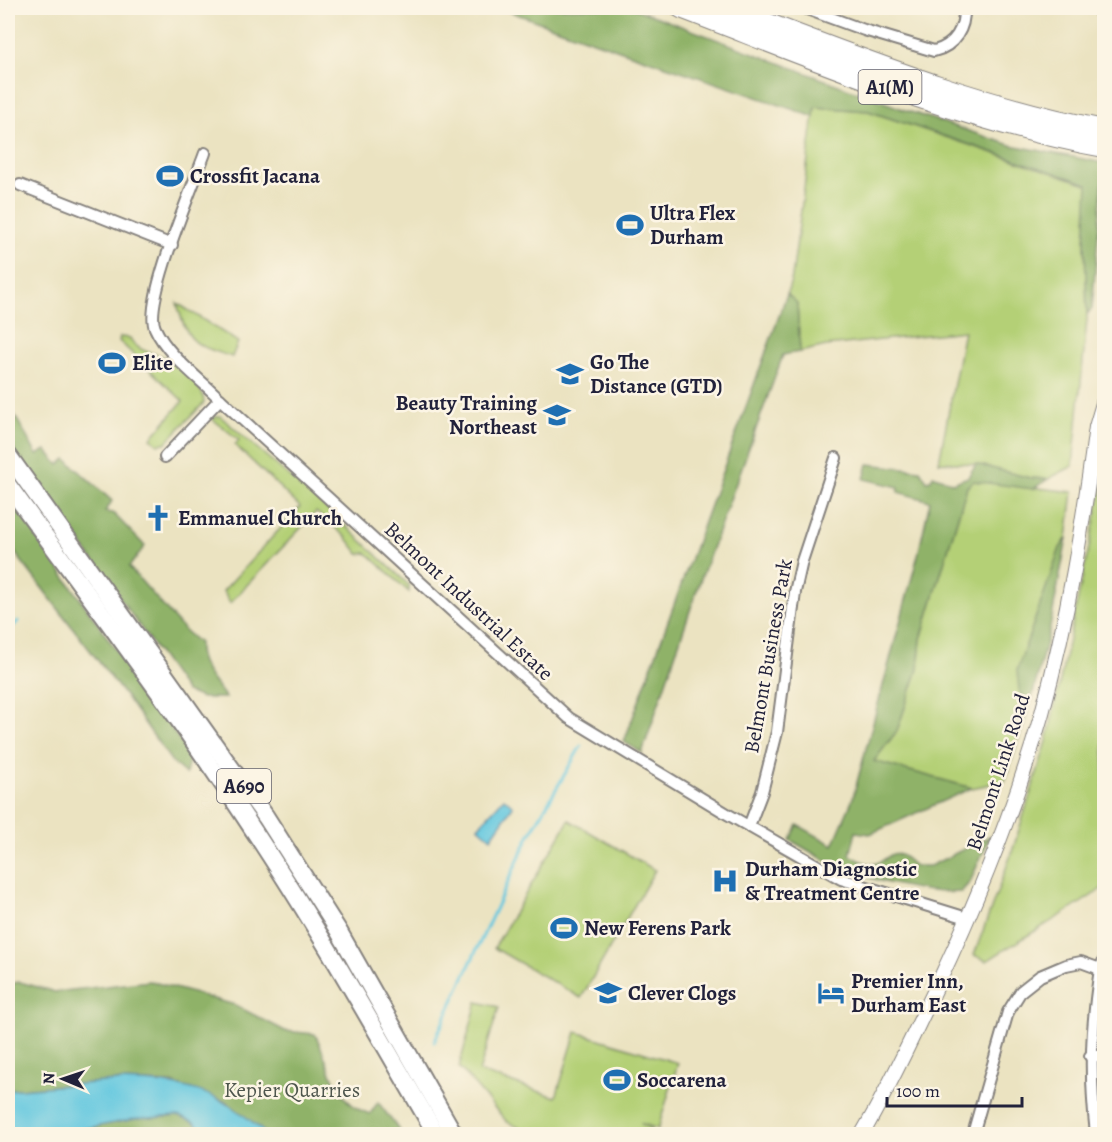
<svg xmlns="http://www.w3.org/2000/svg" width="1112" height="1142" viewBox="0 0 1112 1142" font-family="Alegreya,serif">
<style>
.green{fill:#b4d076;stroke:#6b7958;stroke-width:1.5}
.forest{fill:#8fb267;stroke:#586a51;stroke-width:1.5}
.water{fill:#62c7df;stroke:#42748d;stroke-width:1.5}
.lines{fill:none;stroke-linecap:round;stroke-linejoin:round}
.stream{stroke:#62c7df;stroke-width:3}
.minor-casing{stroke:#86827e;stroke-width:14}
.tertiary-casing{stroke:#86827e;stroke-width:16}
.trunk-casing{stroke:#86827e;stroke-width:20}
.motorway-casing{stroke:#86827e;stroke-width:22}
.minor{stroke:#fff;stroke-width:10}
.tertiary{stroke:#fff;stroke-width:14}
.trunk{stroke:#fff;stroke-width:16}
.motorway{stroke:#fff;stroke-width:20}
.labels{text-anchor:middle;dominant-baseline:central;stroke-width:5;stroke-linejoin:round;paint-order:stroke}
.shield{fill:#fcf5e5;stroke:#63616e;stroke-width:1.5}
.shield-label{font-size:20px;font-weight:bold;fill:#22223b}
.poi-label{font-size:21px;font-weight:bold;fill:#22223b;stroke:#fcf5e5;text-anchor:start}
.street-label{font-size:21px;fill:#22223b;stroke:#fcf5e5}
.park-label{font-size:21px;fill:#4e564d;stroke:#fcf5e5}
</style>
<rect width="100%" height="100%" fill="#fcf5e5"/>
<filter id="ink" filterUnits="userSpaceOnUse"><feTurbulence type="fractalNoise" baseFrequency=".0167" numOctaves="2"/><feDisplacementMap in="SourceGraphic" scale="12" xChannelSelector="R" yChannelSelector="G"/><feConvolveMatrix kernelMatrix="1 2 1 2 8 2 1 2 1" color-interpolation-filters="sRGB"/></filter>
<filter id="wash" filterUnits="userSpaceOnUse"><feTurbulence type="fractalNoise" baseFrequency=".008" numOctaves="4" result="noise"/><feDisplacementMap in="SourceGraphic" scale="24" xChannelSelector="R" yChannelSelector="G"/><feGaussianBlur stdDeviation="1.35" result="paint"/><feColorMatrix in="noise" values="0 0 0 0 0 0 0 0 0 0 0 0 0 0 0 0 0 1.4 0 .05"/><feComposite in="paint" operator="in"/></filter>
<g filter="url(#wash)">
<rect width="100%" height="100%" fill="#ebe3c1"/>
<!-- green -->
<g class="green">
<polygon points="815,107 868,111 1089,185 1085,242 1087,319 1073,466 1048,479 1030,478 976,464 939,462 964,331 826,346 800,352 797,303 787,294 792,277"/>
<path d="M177 303 238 342 232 357C194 344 188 345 177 303Z"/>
<path d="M120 337 130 338C137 353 158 353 171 360 185 368 204 387 204 403L165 443 158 444 151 438 183 401 119 341Z"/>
<polygon points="220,416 334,515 409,585 409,592 367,553 359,554 346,537 316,512 230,603 223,591 300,507 235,445 239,440 211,418"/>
<path d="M1104 478V887C1067 914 1026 935 987 961L974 955 1012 852 1047 741Z"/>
<polygon points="973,481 1073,492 1067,538 1060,548 1019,690 1030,705 1005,781 972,788 873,762 897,731 918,669 921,639 967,487"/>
<polygon points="569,820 655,870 581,998 494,948"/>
<polygon points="477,1002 499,1007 479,1072 556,1097 576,1032 678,1063 658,1129 640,1123 651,1129 649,1134 533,1134 507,1122 459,1067"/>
</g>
<!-- forest -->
<g class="forest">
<path d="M500 8H633L905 110 1011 145 1104 163 1092 309 1087 314 1085 242 1088 184 868 111 815 107 814 117C709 80 604 46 500 8Z"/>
<polygon points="787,294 797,303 800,352 783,355 698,587 642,753 624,742"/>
<path d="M8 403 37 455 46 450 59 465 66 459 112 501 105 512 113 513 145 546 129 567 184 630 199 643C197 665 213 680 226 698H202L186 692 64 519 23 467 8 441Z"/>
<path d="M868 464 920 470 927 481 931 480 933 475 953 483 968 477 976 464 1030 478 1048 479 1033 489 973 481 967 487 921 639 918 669 897 731 874 761 972 788 870 834 856 832 850 855C856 858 866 865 873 864 894 860 888 841 915 866H930L990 836 970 882 961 892C930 895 863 879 835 865 820 858 805 848 790 840L798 825 833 845 852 801 918 555 930 501 898 492 899 487 864 479Z"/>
<polygon points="8,496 190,755 186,774 172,762 129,701 16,554 8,540"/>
<polygon points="1067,538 1050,627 1030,705 1019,690 1017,670 1060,548"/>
<path d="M150 981 235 1005 285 1031 315 1034C331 1065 333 1103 370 1114L378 1102 402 1134H266L227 1102 172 1083 117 1081 8 1090V984L20 982 55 992Z"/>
<polygon points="178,1116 193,1122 208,1134 58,1134 135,1119"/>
</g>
<!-- water -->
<g class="water">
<polygon points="504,798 513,806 491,838 478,827"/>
<path d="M117 1081C183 1083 216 1087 266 1134H208L193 1122 178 1116 135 1119 58 1134H8V1090Z"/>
</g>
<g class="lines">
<!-- stream -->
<g class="stream">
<polyline points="8,632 18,621"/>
<polyline points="434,1042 529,836 581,746"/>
</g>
</g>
</g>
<g filter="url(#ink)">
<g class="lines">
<defs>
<g id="minor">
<path d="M804 8 864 30 934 51C955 46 965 28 964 8"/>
<path d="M205 153C194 184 143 302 155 328 167 355 199 378 220 399L569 718 729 815 841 879 967 918"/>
<polyline points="20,185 172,245"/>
<polyline points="165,457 220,399"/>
<polyline points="749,826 762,792 777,732 795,592 802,561 836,458"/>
<polyline points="1090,1056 1104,1056"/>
<polyline points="973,1134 1008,1012 1021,991 1040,976 1066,965 1081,962 1100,969"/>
<path d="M1096 1134C1089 1072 1091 1030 1100 969L1104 960"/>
</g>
<g id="tertiary">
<polyline points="1099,8 1104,21"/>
<path d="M862 1134C884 1097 903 1057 922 1017 970 919 1012 818 1042 713 1068 619 1083 523 1096 427L1104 400"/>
</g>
<g id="trunk">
<polyline points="8,455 266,817 338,930 454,1134"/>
<path d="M8 485C90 598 175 710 252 828 318 927 376 1031 436 1134"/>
</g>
<g id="motorway">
<path d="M681 8C820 61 957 120 1104 147"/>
<path d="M727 8C852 55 973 105 1104 130"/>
</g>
</defs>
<!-- minor casing -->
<use href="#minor" class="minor-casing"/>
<!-- tertiary casing -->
<use href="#tertiary" class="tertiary-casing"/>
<!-- trunk casing -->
<use href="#trunk" class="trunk-casing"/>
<!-- motorway casing -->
<use href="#motorway" class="motorway-casing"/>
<!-- minor -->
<use href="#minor" class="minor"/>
<!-- tertiary -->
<use href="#tertiary" class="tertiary"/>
<!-- trunk -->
<use href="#trunk" class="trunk"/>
<!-- motorway -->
<use href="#motorway" class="motorway"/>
</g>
</g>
<!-- icons -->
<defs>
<symbol id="stadium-bare" viewBox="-9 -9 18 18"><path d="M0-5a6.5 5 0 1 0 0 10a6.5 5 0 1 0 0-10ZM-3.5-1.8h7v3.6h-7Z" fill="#1f6fb2" stroke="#fcf5e5" stroke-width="2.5" paint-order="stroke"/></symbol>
<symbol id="university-bare" viewBox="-9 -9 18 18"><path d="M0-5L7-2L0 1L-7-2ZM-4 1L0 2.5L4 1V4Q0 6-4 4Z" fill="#1f6fb2" stroke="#fcf5e5" stroke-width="2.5" paint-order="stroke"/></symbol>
<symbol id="church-bare" viewBox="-9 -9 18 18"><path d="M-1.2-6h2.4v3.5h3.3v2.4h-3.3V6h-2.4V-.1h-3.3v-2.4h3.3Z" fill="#1f6fb2" stroke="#fcf5e5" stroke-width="2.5" paint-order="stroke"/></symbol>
<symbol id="hospital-bare" viewBox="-9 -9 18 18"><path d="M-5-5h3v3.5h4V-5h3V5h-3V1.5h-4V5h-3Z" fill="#1f6fb2" stroke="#fcf5e5" stroke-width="2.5" paint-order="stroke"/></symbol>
<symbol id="school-bare" viewBox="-9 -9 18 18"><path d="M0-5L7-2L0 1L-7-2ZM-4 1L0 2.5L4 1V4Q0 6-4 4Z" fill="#1f6fb2" stroke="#fcf5e5" stroke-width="2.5" paint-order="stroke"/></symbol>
<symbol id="hotel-bare" viewBox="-9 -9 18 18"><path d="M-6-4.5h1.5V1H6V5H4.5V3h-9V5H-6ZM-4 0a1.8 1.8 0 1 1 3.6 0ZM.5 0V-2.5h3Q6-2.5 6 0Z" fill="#1f6fb2" stroke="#fcf5e5" stroke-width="2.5" paint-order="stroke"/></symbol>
</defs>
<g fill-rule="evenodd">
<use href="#stadium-bare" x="151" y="157" width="38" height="38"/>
<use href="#stadium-bare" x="611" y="206" width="38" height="38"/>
<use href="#stadium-bare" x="93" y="344" width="38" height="38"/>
<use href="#university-bare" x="551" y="355" width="38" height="38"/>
<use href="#university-bare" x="538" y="396" width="38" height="38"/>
<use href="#church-bare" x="139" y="499" width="38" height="38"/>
<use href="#hospital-bare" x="706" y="862" width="38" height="38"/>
<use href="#stadium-bare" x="545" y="909" width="38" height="38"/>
<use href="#school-bare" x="589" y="974" width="38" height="38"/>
<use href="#hotel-bare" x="812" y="974" width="38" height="38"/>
<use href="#stadium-bare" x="598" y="1061" width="38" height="38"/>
</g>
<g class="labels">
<!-- shield labels -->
<g class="shield">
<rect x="858.5" y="70" width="63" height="34" rx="4.5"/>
<rect x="217" y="769" width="54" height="34" rx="4.5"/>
</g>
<g class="shield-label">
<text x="890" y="87">A1(M)</text>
<text x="244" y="786">A690</text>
</g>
<!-- poi labels -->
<g class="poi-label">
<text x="190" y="176">Crossfit Jacana</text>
<text x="650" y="213">Ultra Flex<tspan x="650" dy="24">Durham</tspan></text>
<text x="590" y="362">Go The<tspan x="590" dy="24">Distance (GTD)</tspan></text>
<text x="132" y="363">Elite</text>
<text x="537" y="403" text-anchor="end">Beauty Training<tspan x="537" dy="24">Northeast</tspan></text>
<text x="178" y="518">Emmanuel Church</text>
<text x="745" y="869">Durham Diagnostic<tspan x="745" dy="24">&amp; Treatment Centre</tspan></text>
<text x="584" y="928">New Ferens Park</text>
<text x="851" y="981">Premier Inn,<tspan x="851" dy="24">Durham East</tspan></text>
<text x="628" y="993">Clever Clogs</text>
<text x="637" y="1080">Soccarena</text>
</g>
<!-- street labels -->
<g class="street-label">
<text transform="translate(469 601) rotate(43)">Belmont Industrial Estate</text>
<text transform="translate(768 656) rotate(-80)">Belmont Business Park</text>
<text transform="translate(998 772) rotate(-72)">Belmont Link Road</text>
</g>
<!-- park labels -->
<g class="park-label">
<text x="292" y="1090">Kepier Quarries</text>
</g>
</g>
<!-- margin -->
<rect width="1112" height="1142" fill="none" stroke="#fcf5e5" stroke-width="30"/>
<!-- north arrow -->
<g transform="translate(63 1079) rotate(272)" stroke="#fcf5e5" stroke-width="4.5" paint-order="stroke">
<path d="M0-4.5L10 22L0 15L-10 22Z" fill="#22223b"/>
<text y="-9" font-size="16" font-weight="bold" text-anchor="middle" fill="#22223b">N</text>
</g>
<!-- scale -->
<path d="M887 1097v9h135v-9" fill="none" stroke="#22223b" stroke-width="3"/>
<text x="896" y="1097" font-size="18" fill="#22223b" stroke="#fcf5e5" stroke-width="4.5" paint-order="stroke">100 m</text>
</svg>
